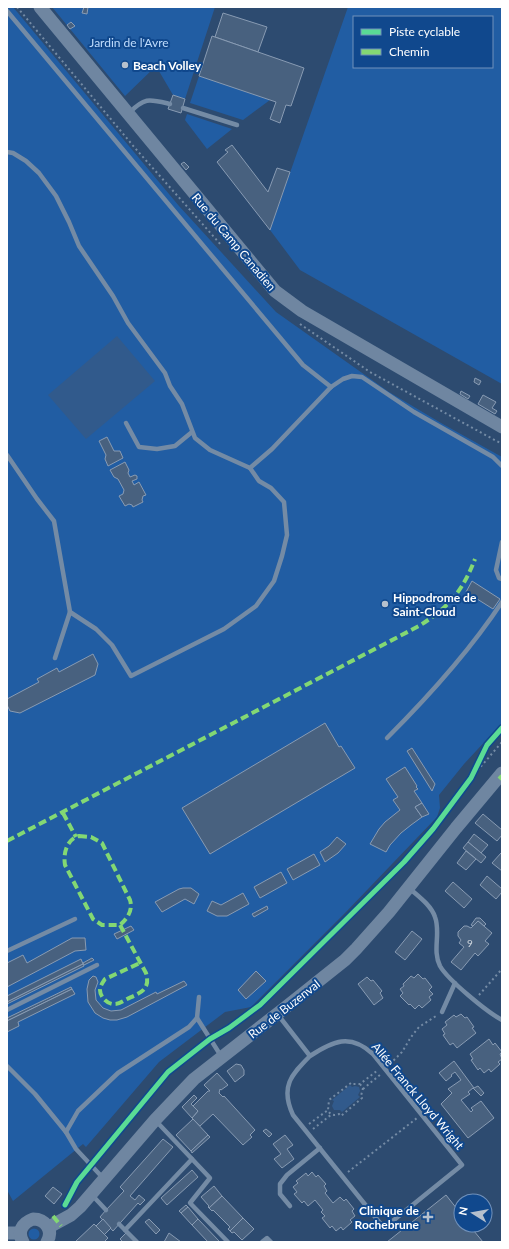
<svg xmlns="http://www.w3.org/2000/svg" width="509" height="1249" viewBox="0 0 509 1249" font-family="Lato,sans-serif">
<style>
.green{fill:#215da3;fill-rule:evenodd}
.water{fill:#315a8c}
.building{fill:#48617f;stroke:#889bb3}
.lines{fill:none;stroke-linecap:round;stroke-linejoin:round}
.path{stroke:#748ba5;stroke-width:2;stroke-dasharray:2 3;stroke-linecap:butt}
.lane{stroke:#748ba5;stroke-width:4.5}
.secondary{stroke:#6f86a1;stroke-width:13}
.quiet{stroke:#83d873;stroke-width:4;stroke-dasharray:8 4;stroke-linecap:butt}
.cycleway-casing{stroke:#10488d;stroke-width:8}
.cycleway{stroke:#5adb95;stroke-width:5}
.poi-dot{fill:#b6c0cd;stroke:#10488d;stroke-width:1.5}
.labels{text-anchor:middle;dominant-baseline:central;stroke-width:4;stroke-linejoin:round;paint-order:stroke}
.number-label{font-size:10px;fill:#d1d8df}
.park-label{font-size:12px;fill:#bfdcfd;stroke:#10488d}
.poi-label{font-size:12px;font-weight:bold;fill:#fff;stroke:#10488d;text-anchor:start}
.street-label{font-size:12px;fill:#fff;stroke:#10488d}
</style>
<rect width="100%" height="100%" fill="#2d4b70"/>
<!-- green -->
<g class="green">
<polygon points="7,7 13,7 179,206 276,312 389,392 441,423 502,457 502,723 464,764 439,795 440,808 437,817 346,912 251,1007 225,1012 159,1062 86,1147 83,1144 13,1201 7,1190"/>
<polygon points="52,7 215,7 185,99 173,95 156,66 125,96"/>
<path d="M348 7H502V384L300 270 270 230ZM354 17H492V67H354Z"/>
<polygon points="199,76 270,100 243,120 190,103"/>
<polygon points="187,114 232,129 207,149 185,120"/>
<circle cx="34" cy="1234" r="5.5"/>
</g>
<!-- water -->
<g class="water">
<polygon points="117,336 155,381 86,439 48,395"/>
<polygon points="350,1085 352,1087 355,1086 359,1087 360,1091 358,1095 360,1097 342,1112 340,1110 334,1110 332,1106 334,1101 332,1100"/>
</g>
<!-- building -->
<g class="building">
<polygon points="84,7 88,7 87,14 82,13"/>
<polygon points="223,13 267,27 258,52 215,37"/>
<polygon points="71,22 75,26 70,29 67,25"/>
<polygon points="212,36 304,68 291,106 286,105 280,123 270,119 276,102 199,76"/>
<polygon points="173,95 185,99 181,113 168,109"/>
<polygon points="232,145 268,192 277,168 290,172 270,230 217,162 228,152 225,150"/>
<polygon points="184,162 189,167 186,170 181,164"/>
<polygon points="475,378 481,381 479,385 474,382"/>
<polygon points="461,391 470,396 468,399 460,394"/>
<polygon points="483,395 496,402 492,408 497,411 495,414 478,404"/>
<polygon points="107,437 114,451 120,451 123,458 108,466 105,459 106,455 99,441"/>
<polygon points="125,462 129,470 128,473 130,477 135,475 137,476 137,479 132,481 134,485 139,482 146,495 143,496 142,500 143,502 133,507 132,505 129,504 125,506 119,496 123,494 124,490 118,479 114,477 110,470"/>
<polygon points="472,581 500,599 493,609 466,592"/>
<polygon points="93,654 98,664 95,675 20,713 10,711 7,705 7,699 39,682 37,679 57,668 59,672"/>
<polygon points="325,723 339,747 341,746 355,768 210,854 182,808"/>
<polygon points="412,748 435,784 432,791 407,751"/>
<polygon points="405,767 417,786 416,787 418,789 414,791 422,803 415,807 422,817 411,825 401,833 390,845 386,852 370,844 379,829 385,822 400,810 393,800 398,797 386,779"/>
<polygon points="422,803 429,814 422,817 415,807"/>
<polygon points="483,814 502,830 502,835 497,841 475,823"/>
<polygon points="474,834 488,845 481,853 468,842"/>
<polygon points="337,837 346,844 338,853 325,862 320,852 329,846"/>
<polygon points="468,842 486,857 481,863 463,848"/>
<polygon points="466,851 476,859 466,870 457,863"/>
<polygon points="501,853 502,853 502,871 492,863"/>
<polygon points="314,854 320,865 293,880 287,869"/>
<polygon points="281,872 287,883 260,898 254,887"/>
<polygon points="487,876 502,889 502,892 496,899 480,885"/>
<polygon points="453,882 472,899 464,908 445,891"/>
<polygon points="183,888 191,888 199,894 194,904 185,899 162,912 155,902 179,889"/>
<polygon points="243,893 249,904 227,916 217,916 207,911 212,901 221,905"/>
<polygon points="267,906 268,909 254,917 252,914"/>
<polygon points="476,918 480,918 486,924 484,926 478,921 473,926 471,925"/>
<polygon points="478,921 492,933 485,941 489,944 478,956 475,953 461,970 451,962 464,947 459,943 461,940 458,936 458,932 464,926 467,926 471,928"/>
<polygon points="131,926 134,930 117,939 114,934"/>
<polygon points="412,931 422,939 405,960 395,952"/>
<polygon points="72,938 85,938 86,950 75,951 7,987 7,963 23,955 27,963"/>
<polygon points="92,958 94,960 84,965 83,963"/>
<polygon points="81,959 83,964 7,1002 7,996"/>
<polygon points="83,964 84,966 7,1004 7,1002"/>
<polygon points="256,971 266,981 246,999 238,990"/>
<polygon points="418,974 423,979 425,978 432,987 429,990 433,994 429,997 431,1000 422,1008 419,1005 415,1009 410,1004 409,1005 400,996 403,993 400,989 404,986 403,984 411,976 414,978"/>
<polygon points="93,976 96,977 98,982 95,990 96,1000 103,1008 111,1011 121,1010 156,992 157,994 184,981 187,985 127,1017 117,1020 110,1020 103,1018 95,1013 88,1002 87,989 89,980"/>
<polygon points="367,977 371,981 373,980 382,991 380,993 383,998 374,1005 358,984"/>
<polygon points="71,987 72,989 7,1021 7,1018"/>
<polygon points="72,989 75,994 18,1022 19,1026 7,1032 7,1021"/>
<polygon points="461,1014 465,1018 467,1017 474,1027 472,1028 476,1033 457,1048 453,1043 450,1045 443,1035 445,1034 442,1029 447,1025 445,1022 454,1015 456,1017"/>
<polygon points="489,1039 493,1045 495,1043 502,1052 500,1054 502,1059 498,1062 500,1064 491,1072 489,1069 484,1073 480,1068 478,1070 471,1060 473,1059 470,1054"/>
<polygon points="454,1061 474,1088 478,1086 484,1093 481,1096 473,1088 468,1092 470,1094 461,1100 471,1112 473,1110 471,1108 481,1101 494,1118 468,1138 441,1104 452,1093 448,1089 461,1080 455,1072 451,1075 452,1076 446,1081 439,1073"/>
<polygon points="236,1064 241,1065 244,1070 244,1075 235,1082 227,1071"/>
<polygon points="217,1073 228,1085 221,1090 220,1089 219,1093 223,1097 224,1096 255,1130 250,1135 252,1137 243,1145 213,1114 200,1126 192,1118 198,1111 193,1106 208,1091 210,1091 204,1085"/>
<polygon points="194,1095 197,1098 191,1104 198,1111 192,1118 182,1107"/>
<polygon points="193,1119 208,1135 191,1151 176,1135"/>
<polygon points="266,1129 272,1134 269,1137 263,1131"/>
<polygon points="208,1135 210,1137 192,1153 191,1151"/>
<polygon points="285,1135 293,1145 287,1149 294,1159 282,1168 274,1159 281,1154 273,1144"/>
<polygon points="163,1139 173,1147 130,1196 135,1200 139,1195 145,1200 140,1205 138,1203 113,1231 100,1217 106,1210 124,1191 120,1187"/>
<polygon points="192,1170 198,1177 167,1205 161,1198"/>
<polygon points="312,1172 316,1177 318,1175 326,1184 324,1186 327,1191 325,1193 333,1203 340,1197 344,1201 346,1199 354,1209 352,1211 355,1216 350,1220 352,1222 343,1230 341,1227 336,1231 332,1226 330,1228 322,1218 325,1216 321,1212 323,1210 315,1200 308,1206 304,1201 302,1203 294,1194 297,1192 293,1187 298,1183 296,1181 306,1173 308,1176"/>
<polygon points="214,1186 222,1196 209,1208 208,1207 209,1206 201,1197"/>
<polygon points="53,1187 62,1194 54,1204 45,1196"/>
<polygon points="446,1195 461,1214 461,1225 469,1225 483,1242 387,1242"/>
<polygon points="222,1196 243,1218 230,1231 228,1229 230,1227 213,1210 212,1211 209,1208"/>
<polygon points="186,1205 188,1207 181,1213 179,1211"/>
<polygon points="188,1207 198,1219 192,1225 181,1213"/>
<polygon points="243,1218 254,1229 242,1240 234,1232 232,1233 230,1231"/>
<polygon points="103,1219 111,1228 104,1235 96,1226"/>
<polygon points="149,1219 160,1230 156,1234 145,1222"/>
<polygon points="198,1219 219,1241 218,1242 208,1242 192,1225"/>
<polygon points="94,1224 108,1238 104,1242 75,1242"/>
<polygon points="126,1233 135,1242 123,1242 120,1239"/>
<polygon points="169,1233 181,1242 164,1242"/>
</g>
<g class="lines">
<!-- path -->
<g class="path">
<polyline points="17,7 135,148 222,246"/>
<polyline points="300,324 370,372 502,444"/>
<polyline points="471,778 502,742"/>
<polyline points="479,995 502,969"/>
<polyline points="390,1064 402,1052 411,1037 419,1027 436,1016"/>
<path d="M360 1084 363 1088 361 1096 362 1098 341 1116 339 1114C334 1116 330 1115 328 1110L329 1100 351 1083 352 1084H360L378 1070"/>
<polyline points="363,1089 381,1074"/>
<polyline points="309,1124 328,1110"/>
<polyline points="313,1129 332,1114"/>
<polyline points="348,1172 417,1118"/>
</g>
<!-- lane -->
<g class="lane">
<polyline points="7,11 303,365 331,387"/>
<polyline points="183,108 237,125"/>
<path d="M129 113C145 97 149 99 170 104"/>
<polyline points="7,152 13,153 26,161 39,173 56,196 69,222 79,246 113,296 128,323 165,373 170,386 182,404 195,438 210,450 250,468 272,449 331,387 343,379 352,376 362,377 414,412 493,457 502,466"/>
<polyline points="126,423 139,447 157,449 175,446 192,432"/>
<polyline points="7,455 37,499 54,521 70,612"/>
<polyline points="502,542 496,570 499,578 502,579"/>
<polyline points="55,658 70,612 96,629 112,645 131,676 224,629 256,606 274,581 282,556 287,535 284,502 271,488 259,481 250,468"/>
<path d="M387 738C429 696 469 652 502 602"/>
<path d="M409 888C418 896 431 905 435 917 441 933 432 950 440 966 448 980 487 1012 502 1020"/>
<polyline points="7,951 75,919"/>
<polyline points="7,1010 97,965"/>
<polyline points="442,1012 455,983"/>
<path d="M279 1016 310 1056C333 1041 350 1033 373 1054L462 1165 384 1228 293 1115C280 1087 291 1075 310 1056"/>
<polyline points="197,1018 221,1056"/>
<polyline points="7,1066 35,1094 66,1132 76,1149 103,1178"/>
<polyline points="66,1132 78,1111 118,1073 189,1027 197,1018 199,997"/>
<polyline points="192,1159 210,1178 190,1203 228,1242"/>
<polyline points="92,1195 106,1210"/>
<polyline points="290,1206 280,1194 280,1184 287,1175 320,1148"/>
<polyline points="119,1224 137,1242"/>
<polyline points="125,1230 192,1159 156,1121"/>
<polyline points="262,1242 267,1238 271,1242"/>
</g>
<!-- secondary -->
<g class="secondary">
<polyline points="40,7 275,291 302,311 502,427"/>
<polyline points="49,1227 71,1215 80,1207 155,1120 194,1079 286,1007 345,960 356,949 389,912 456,828 502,773"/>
<polyline points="7,1233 20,1233"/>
<path d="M23 1242C17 1232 22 1223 33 1219 45 1219 54 1230 47 1242"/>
</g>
<!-- quiet -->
<g class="quiet">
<polyline points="499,776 502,779"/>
<polyline points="63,813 76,837"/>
<path d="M79 836 91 837 102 843 130 900C133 910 128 918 120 925H102L93 919 65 865C63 853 67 839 79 836Z"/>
<path d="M7 841 419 626C449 607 462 592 475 559"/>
<path d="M120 925 146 973C151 990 140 993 127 999 123 1001 119 1004 115 1004 108 1005 100 997 100 990 100 986 103 982 105 979L140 963"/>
<polyline points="53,1216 61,1226"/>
</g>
<defs>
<polyline id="cycleway" points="65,1205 77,1182 168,1072 210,1039 229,1028 260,1005 404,862 433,829 471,778 487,745 502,728"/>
</defs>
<!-- cycleway casing -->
<use href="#cycleway" class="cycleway-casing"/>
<!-- cycleway -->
<use href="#cycleway" class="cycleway"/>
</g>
<!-- markers -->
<g class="poi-dot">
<circle cx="125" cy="65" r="4"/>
<circle cx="385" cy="604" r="4"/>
<path d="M426 1211h4v4h4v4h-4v4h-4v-4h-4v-4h4z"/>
</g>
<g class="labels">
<!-- number labels -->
<g class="number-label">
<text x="470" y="943">9</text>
</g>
<!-- park labels -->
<g class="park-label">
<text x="129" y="42">Jardin de l'Avre</text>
</g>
<!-- poi labels -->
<g class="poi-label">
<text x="133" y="65">Beach Volley</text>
<text x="393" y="597">Hippodrome de<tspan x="393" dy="14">Saint-Cloud</tspan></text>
<text x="419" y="1210" text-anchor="end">Clinique de<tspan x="419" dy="14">Rochebrune</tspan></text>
</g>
<!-- street labels -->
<g class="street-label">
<text transform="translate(234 242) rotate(50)">Rue du Camp Canadien</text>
<text transform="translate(284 1009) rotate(-38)">Rue de Buzenval</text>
<text transform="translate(418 1096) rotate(50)">Allée Franck Lloyd Wright</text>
</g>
</g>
<!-- border -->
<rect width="509" height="1249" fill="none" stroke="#ffffff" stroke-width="16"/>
<!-- legend -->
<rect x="353" y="16" width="140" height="52" fill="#10488d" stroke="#7091bb"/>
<rect x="361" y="29" width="20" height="6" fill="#5adb95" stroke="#7091bb"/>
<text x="389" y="36" font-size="12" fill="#ffffff">Piste cyclable</text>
<rect x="361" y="49" width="20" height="6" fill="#83d873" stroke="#7091bb"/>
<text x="389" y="56" font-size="12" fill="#ffffff">Chemin</text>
<!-- north arrow -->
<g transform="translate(473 1213) rotate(281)"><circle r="19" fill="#10488d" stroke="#7091bb"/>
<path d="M0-3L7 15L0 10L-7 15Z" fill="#b6c0cd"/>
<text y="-6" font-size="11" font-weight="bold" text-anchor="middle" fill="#ffffff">N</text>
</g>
</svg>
